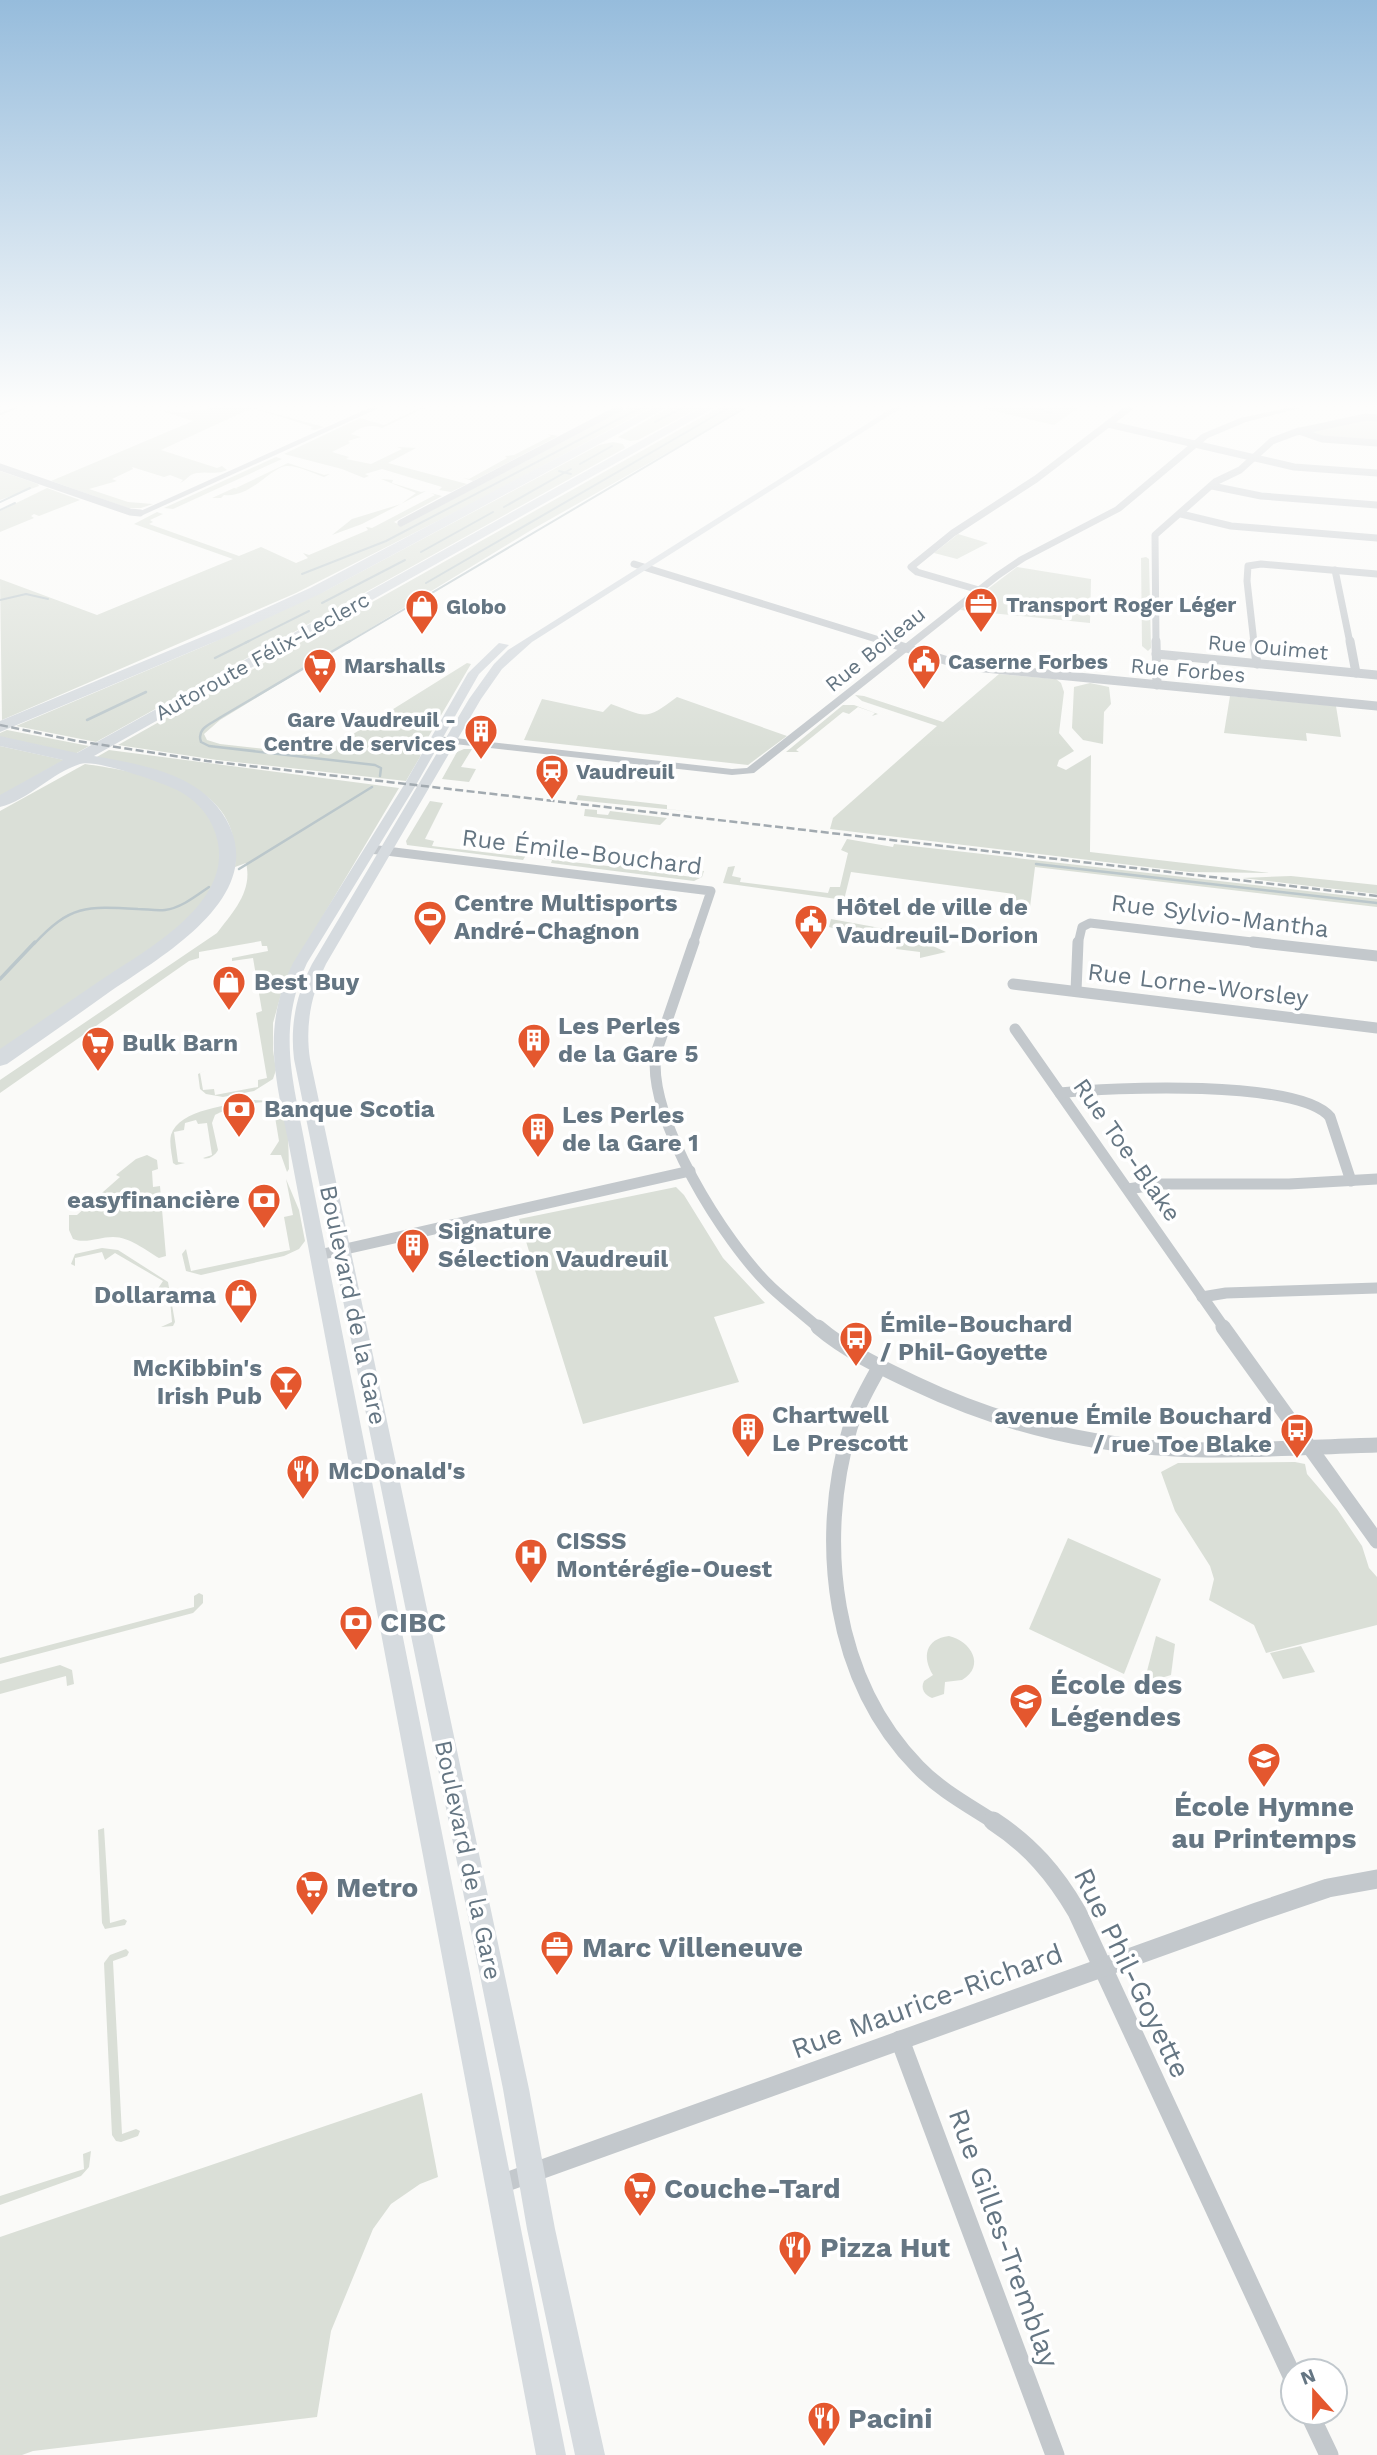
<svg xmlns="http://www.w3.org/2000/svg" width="1377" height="2455" viewBox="0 0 1377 2455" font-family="'Work Sans',sans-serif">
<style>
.green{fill:#dadfd7}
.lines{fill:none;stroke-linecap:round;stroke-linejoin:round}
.stream-far2{stroke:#bbc7cb;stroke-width:2}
.stream-far1{stroke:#bbc7cb;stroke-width:2.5}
.stream{stroke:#bbc7cb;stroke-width:3.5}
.minor-far4{stroke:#c3c8cc;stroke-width:7}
.minor-far3{stroke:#c3c8cc;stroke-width:9}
.minor-far2{stroke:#c3c8cc;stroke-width:11}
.minor-far1{stroke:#c3c8cc;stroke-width:15}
.minor{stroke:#c3c8cc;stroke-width:19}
.tertiary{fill:#c3c8cc;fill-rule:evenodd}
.secondary{fill:#d6dbdf;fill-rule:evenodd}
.motorway{fill:#d6dbdf;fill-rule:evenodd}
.rail{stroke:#a2aab0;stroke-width:2.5;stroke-dasharray:8 3.5;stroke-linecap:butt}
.labels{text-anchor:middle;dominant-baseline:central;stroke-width:7;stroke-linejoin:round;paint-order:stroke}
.far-poi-label{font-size:21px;font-weight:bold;fill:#657683;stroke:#fff;text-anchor:start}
.far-street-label{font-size:21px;fill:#657683;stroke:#fff}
.street-label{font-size:24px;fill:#657683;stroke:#fff}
.poi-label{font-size:24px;font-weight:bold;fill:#657683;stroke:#fff;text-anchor:start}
.near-poi-label{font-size:28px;font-weight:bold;fill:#657683;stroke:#fff;text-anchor:start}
.near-street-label{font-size:28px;fill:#657683;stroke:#fff}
</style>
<rect width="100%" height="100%" fill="#fafaf8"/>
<!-- green -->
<g class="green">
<path d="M213 408H254L324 427 315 430 310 429 313 427 252 408 161 450 217 468 222 466 227 470C218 475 207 471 197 473 187 475 189 479 180 483L183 480 170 475 164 477 132 467 133 469 112 479 117 481 89 489 128 502 153 504 141 508H128L51 481 193 421 162 411 183 412Z"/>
<path d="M420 408H425L382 428C367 423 359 429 351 434L361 437 348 441 350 443 332 452 349 457 346 459 371 464 402 449 397 447 416 448 388 463 467 484 451 492 439 490 442 487 382 469 365 474 369 476 364 478 342 469 284 454 360 418 384 425Z"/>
<polygon points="627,408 650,408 481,499 296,593 2,720 0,579 97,615 233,559 134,524 157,512 163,514 150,520 153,522 149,524 239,556 261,547 296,563 308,558 303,553 309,555 368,530 366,527 372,528 435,495 431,493 442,496 394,522 402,526"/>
<polygon points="668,408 699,408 638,440 630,441 618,437"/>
<polygon points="718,408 746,408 533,529 220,720 204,734 207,740 220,744 310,754 327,749 336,751 335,747 342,741 467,663 471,664 423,746 420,757 406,781 217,760 118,745"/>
<polygon points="981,408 1078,408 1054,425"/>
<polygon points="1368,419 1377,419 1377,441 1325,438 1310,432"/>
<polygon points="547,434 558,436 473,481 463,478 469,479 507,458 505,456 514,455 551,436"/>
<polygon points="613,442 623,444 625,448 96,742 16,726 207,645 325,591 599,445"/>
<polygon points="276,457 282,459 173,509 164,508"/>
<path d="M288 463 324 475 330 474 324 477C313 473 297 465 286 466 270 468 251 498 224 495L221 498H212L234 488 239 489 236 488Z"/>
<polygon points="0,471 38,484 39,486 0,500"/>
<polygon points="381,479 393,480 392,483 421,492 426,491 362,524 332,535 352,519 401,504 416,493"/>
<polygon points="47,488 80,500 39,516 34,514 31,516 34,518 0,532 0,511"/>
<polygon points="958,534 988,543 957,559 934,553"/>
<polygon points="1146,557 1149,559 1151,648 1148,651 1142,646 1141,558"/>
<polygon points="1017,567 1091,579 1090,623 960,610"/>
<polygon points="999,674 1056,679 1061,683 1064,692 1059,733 1074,751 1059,760 1057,766 1066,770 1091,755 1090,852 1270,873 1189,872 830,829 833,818 937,726 862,701 855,695 864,696 943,722"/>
<polygon points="1090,683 1109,687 1111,704 1104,712 1103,744 1083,740 1072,728 1074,687"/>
<polygon points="1230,696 1336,706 1341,737 1306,733 1307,741 1224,733"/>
<path d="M677 697 787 736 748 765 524 740 542 699 603 712 611 704C647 717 645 721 677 697Z"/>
<polygon points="843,705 854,705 878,714 872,716 875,713 858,707 849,714 843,712 796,750 799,752 786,752"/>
<polygon points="7,730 89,746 75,754 0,738 0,733"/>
<polygon points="0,746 64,760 0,796"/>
<polygon points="464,749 472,749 461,767 476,769 469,782 442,779 457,752"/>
<path d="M109 750 399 788 285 980 273 1023V1050L276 1070 273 1079 254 1091 223 1097 206 1094 200 1089 198 1074 209 1069 200 1073 203 1090 214 1089 215 1095 258 1087V1080L267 1078 256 1013 262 1011 253 958 232 961V958L268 951 267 946H262L261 941 199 952V958L189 961 0 1093V1080L217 933C233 912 253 891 246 863L235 867C242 782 158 774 95 758Z"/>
<path d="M85 764C132 771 204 781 217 836 222 853 220 870 213 887 197 922 140 955 109 976 73 1002 36 1027 0 1052V811Z"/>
<polygon points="578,795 667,805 667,809 705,813 576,800"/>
<polygon points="430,801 443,803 425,839 434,841 432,846 516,856 518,851 526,852 531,842 525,841 527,840 532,841 533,844 523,860 407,845 406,841"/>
<polygon points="585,809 597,810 597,814 608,815 610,811 667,818 660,825 584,816"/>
<polygon points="847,839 893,847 894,844 1377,899 1377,907 1035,867 1029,915 1012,913 1014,894 851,872 844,900 723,883 728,867 742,865 735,866 732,876 741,878 740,882 828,893 830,887 840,887 848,853 841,850"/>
<polygon points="547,854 555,855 553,860 617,867 619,864 626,864 628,869 693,877 695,870 704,871 702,877 694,881 551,863 552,860 544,859"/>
<polygon points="1291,876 1377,885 1377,894 1242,878"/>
<polygon points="831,919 902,932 946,952 920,958 920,952 896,949 897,945 829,927"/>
<path d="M254 1100 271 1101 282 1107 288 1132 289 1169 287 1172 281 1155H270L279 1141 273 1105C263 1097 225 1109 215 1115L212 1123 218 1150C215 1156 208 1160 203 1158L212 1155 207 1123 198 1124 196 1120 185 1123 184 1130 174 1132 178 1162 185 1163 176 1165 173 1163C172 1155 169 1143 171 1135 179 1109 231 1105 254 1100Z"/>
<path d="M147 1155 157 1160 158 1169 152 1171 153 1187 160 1186 166 1256 159 1258C145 1250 130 1237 113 1237 99 1237 86 1244 73 1239L69 1230V1215H77L120 1177 116 1175 136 1159Z"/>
<polygon points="286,1179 299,1210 305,1241 299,1249 284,1256 201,1275 186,1271 182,1254 186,1249 191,1271 290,1250 284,1217 293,1215"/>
<polygon points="676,1187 684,1195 723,1258 765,1303 714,1317 739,1382 583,1424 519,1219"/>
<polygon points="102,1248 118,1250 168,1282 175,1322 173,1326 161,1327 172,1322 169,1289 157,1290 163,1281 115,1253 105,1260 102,1252 75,1258 75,1266 71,1264 75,1254"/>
<polygon points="1295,1462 1305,1464 1307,1474 1337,1509 1362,1546 1369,1568 1377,1577 1377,1625 1266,1653 1254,1625 1209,1600 1214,1579 1210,1566 1175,1511 1161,1472 1178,1463"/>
<polygon points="1068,1538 1161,1579 1124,1674 1029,1629"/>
<polygon points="199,1593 203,1595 203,1603 193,1613 0,1664 0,1658 194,1607 194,1596"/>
<path d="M949 1636C971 1641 986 1666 962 1680L945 1682 944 1694 932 1698C925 1695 920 1689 924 1681L933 1675C922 1657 925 1639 949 1636Z"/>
<polygon points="1156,1636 1175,1644 1171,1675 1158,1679 1145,1679"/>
<polygon points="1301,1646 1315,1672 1283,1679 1270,1653"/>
<polygon points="60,1665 72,1670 74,1684 67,1686 66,1676 0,1694 0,1681"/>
<polygon points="104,1828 110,1923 124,1919 127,1921 125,1925 105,1929 102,1923 98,1830"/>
<polygon points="126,1949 129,1952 127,1956 113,1961 122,2134 136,2129 140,2131 138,2136 121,2142 116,2141 112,2135 104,1963 110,1955"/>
<polygon points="422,2093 438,2177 420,2184 391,2204 373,2229 331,2331 317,2417 33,2451 22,2455 0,2455 0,2237"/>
<polygon points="91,2151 89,2167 81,2176 0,2205 0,2196 84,2169 83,2154"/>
</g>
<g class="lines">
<!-- stream-far2 -->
<g class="stream-far2">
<polyline points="1036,408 1051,413"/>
<polyline points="0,414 16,408"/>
<polyline points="655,422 682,408"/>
<polyline points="580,464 612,446"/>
<polyline points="559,471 571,474"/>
<polyline points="0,502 30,488"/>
<polyline points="504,507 571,469"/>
<polyline points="0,510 15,503"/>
<polyline points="421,552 493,512"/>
<polyline points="302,574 386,541 640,408"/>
<polyline points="426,583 728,408"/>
<polyline points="0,600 26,594 48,599"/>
<polyline points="322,603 405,560"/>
<polyline points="245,643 309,611"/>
<polyline points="347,643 745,408"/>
</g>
<!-- stream-far1 -->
<g class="stream-far1">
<path d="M350 641 221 717C211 724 196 728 201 742L209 746 375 765 381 768 380 776"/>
<polyline points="215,658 249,641"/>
<polyline points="87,720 146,692"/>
<polyline points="1036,864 1377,903"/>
<polyline points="239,869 372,787"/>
<path d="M34 944C70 905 86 906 138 909 146 909 156 911 165 910 181 908 196 896 209 887"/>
</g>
<!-- stream -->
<polyline class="stream" points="0,979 35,942"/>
<!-- minor-far4 -->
<g class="minor-far4">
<polyline points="1108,424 1294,467 1377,473"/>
<polyline points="1299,431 1322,439 1377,443"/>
<polyline points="0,467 130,512 140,513"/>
<polyline points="1212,486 1261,496 1377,505"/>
<polyline points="1181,514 1231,526 1377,538"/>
<polyline points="401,523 620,408"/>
<polyline points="634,564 889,643"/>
<polyline points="1335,570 1350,643"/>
<polyline points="979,590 917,572 911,567 953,533 1036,479 1129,408"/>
<polyline points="1156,643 1155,535 1215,482 1240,470 1272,441 1296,432 1366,417 1377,418"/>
<polyline points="1254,643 1247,581 1248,566 1261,564 1377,574"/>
</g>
<!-- minor-far3 -->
<g class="minor-far3">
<polyline points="884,641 964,666 1377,706"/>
<polyline points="1156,641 1157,685"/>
<polyline points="1254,641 1257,664"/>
<polyline points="1350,641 1356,673"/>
<polyline points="1156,654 1377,675"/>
<polyline points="370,849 711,891 693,944"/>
<polyline points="1078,944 1082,927 1090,923 1269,944"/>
</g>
<!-- minor-far2 -->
<g class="minor-far2">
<path d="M694 942 656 1053C646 1118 725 1243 771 1287 787 1302 804 1315 820 1329"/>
<polyline points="1253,942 1377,956"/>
<polyline points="1013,984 1377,1028"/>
<polyline points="1076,991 1078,942"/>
<polyline points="1015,1029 1225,1329"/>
<path d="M1060 1093C1109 1087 1300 1079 1330 1117L1351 1181"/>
<polyline points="1128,1189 1160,1184 1289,1184 1377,1179"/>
<polyline points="319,1255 690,1171"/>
<polyline points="1202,1297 1226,1293 1377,1288"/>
</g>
<!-- minor-far1 -->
<g class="minor-far1">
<path d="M818 1327C846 1351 882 1368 914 1383 996 1422 1085 1445 1175 1449 1242 1452 1310 1447 1377 1445"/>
<polyline points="1223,1327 1377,1541"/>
<path d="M880 1366C869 1386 857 1406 850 1428 816 1542 833 1680 918 1767 940 1790 970 1806 996 1823"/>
</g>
<!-- minor -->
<g class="minor">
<path d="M993 1821C1030 1845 1055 1874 1077 1912L1293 2378"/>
<polyline points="900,2040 1055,2455"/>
<polyline points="498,2185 1257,1912 1328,1888 1377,1879"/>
<polyline points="1309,2413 1329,2455"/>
</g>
<!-- tertiary -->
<g class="tertiary">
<polygon points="369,408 379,408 143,515 136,513"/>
<polygon points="1288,408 1300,408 1246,422 1208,438 1121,511 1025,561 1000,578 754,773 732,775 437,742 431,739 437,736 732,769 747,768 994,574 1019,557 1115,507 1202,434 1240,418"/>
</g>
<!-- secondary -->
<g class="secondary">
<path d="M892 408H901L532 642 502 669 481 699 326 964C311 995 305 1025 310 1059L529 2089 555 2229 605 2455H575L527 2229 503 2089 294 1059C290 1025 296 995 312 964L469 699 494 664 508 650Z"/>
<path d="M499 643 509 645 479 674 416 785 307 963C274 1034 296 1088 308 1161L566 2455H536L292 1161C279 1088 258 1034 293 963L404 785 468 673Z"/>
</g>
<!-- motorway -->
<g class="motorway">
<polygon points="652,408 666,408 320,594 226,637 0,732 0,721 216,631 310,588"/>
<path d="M700 408H714L94 756C145 765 207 775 230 827 263 901 157 959 108 993 75 1017 41 1040 7 1064L0 1066V1049C34 1026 67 1003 101 980 149 948 244 898 213 827 206 811 193 798 177 790 160 782 96 759 80 764 51 773 29 800 0 807V795L63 760 0 746V736L77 753Z"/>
</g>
<!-- rail -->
<polyline class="rail" points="0,725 77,741 207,761 1377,896"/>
</g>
<!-- sky -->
<linearGradient id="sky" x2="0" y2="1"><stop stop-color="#96bcdc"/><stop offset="0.54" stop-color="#fdfdfc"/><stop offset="1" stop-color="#fdfdfc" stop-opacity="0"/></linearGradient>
<rect width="1377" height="751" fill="url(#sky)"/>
<!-- icons -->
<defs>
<symbol id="office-pin" viewBox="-11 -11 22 30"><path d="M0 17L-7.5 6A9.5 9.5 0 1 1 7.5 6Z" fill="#e4572e" stroke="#fff"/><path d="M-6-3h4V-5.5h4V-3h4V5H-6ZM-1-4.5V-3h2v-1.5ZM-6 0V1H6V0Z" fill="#fff"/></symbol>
<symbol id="shop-pin" viewBox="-11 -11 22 30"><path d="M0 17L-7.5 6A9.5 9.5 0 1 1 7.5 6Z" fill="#e4572e" stroke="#fff"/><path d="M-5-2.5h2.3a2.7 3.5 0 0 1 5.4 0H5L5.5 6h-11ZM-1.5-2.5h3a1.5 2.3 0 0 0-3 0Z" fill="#fff"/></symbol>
<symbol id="civic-pin" viewBox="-11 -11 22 30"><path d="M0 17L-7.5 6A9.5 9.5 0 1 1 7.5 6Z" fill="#e4572e" stroke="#fff"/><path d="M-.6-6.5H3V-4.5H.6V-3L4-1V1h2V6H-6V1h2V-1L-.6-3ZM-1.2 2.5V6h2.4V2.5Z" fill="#fff"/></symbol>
<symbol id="supermarket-pin" viewBox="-11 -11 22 30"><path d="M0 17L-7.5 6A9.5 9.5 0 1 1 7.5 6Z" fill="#e4572e" stroke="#fff"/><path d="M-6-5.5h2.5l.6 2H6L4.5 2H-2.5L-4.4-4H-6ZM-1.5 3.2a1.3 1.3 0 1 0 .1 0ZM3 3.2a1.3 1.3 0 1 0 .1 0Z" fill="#fff"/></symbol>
<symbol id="building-pin" viewBox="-11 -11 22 30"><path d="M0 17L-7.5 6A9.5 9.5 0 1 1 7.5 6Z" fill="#e4572e" stroke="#fff"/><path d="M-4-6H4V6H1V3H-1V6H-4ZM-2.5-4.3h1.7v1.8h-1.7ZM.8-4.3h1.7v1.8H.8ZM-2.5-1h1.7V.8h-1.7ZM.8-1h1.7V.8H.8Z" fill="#fff"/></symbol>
<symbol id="station-pin" viewBox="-11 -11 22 30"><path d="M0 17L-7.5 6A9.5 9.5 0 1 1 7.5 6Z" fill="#e4572e" stroke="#fff"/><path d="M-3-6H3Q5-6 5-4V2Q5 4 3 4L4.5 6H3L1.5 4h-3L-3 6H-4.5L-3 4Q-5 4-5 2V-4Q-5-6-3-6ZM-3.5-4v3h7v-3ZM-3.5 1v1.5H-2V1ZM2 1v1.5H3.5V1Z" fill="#fff"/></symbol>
<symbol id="stadium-pin" viewBox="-11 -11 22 30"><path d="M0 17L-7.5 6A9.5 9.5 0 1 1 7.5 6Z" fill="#e4572e" stroke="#fff"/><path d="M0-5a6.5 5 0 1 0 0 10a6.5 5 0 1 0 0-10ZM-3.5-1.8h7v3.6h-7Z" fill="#fff"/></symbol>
<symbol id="bank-pin" viewBox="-11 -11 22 30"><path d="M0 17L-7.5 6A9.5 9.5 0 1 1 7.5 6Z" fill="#e4572e" stroke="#fff"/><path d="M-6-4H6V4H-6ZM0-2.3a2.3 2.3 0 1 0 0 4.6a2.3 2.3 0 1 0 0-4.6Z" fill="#fff"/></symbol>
<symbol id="bus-pin" viewBox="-11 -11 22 30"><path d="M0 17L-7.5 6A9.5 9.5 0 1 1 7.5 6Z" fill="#e4572e" stroke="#fff"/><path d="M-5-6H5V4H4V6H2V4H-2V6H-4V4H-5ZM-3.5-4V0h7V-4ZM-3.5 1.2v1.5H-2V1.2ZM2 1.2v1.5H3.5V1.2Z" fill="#fff"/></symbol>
<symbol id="bar-pin" viewBox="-11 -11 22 30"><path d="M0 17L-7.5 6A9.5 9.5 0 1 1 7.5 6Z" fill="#e4572e" stroke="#fff"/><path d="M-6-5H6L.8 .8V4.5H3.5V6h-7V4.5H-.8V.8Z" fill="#fff"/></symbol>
<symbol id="restaurant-pin" viewBox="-11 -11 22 30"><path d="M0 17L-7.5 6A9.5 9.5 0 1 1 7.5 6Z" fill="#e4572e" stroke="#fff"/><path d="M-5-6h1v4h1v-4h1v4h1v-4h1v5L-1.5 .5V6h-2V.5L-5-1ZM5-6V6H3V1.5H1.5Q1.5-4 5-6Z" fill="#fff"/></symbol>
<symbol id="hospital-pin" viewBox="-11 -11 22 30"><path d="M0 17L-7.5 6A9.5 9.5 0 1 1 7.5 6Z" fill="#e4572e" stroke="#fff"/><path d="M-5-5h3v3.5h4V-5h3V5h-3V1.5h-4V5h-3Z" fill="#fff"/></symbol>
<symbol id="school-pin" viewBox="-11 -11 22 30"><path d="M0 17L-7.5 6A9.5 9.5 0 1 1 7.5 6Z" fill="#e4572e" stroke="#fff"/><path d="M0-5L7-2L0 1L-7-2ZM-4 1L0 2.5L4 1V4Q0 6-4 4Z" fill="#fff"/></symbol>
</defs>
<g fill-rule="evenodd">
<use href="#office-pin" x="962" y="585" width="38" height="52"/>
<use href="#shop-pin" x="403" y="587" width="38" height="52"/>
<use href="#civic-pin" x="905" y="642" width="38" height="52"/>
<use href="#supermarket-pin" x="301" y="646" width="38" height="52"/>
<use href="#building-pin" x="462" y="712" width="38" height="52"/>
<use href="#station-pin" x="533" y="752" width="38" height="52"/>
<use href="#stadium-pin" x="411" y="898" width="38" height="52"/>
<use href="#civic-pin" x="792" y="902" width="38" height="52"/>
<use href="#shop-pin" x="210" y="963" width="38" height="52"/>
<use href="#building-pin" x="515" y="1021" width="38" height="52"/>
<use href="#supermarket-pin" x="79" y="1024" width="38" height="52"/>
<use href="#bank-pin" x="220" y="1090" width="38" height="52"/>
<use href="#building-pin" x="519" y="1110" width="38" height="52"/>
<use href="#bank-pin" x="245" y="1181" width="38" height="52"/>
<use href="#building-pin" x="394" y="1226" width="38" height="52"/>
<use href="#shop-pin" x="222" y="1276" width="38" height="52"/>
<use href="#bus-pin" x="837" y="1319" width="38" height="52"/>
<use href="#bar-pin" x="267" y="1363" width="38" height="52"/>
<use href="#building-pin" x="729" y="1410" width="38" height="52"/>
<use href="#bus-pin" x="1278" y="1411" width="38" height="52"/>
<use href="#restaurant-pin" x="284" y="1452" width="38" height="52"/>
<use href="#hospital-pin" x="512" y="1536" width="38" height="52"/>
<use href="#bank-pin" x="337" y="1603" width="38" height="52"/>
<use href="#school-pin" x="1007" y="1681" width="38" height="52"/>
<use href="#school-pin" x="1245" y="1740" width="38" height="52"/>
<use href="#supermarket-pin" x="293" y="1868" width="38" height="52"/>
<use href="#office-pin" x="538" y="1928" width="38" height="52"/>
<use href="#supermarket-pin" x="621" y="2169" width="38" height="52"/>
<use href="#restaurant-pin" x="776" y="2228" width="38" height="52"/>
<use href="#restaurant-pin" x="805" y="2399" width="38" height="52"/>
</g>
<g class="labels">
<!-- far-poi labels -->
<g class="far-poi-label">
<text x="1006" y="604">Transport Roger Léger</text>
<text x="446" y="606">Globo</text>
<text x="948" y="661">Caserne Forbes</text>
<text x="344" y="665">Marshalls</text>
<text x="456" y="719" text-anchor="end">Gare Vaudreuil -<tspan x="456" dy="24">Centre de services</tspan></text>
<text x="576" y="771">Vaudreuil</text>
</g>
<!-- far-street labels -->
<g class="far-street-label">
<text transform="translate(1268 647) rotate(5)">Rue Ouimet</text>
<text transform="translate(875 649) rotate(-39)">Rue Boileau</text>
<text transform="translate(262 656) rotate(-29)">Autoroute Félix-Leclerc</text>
<text transform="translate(1188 670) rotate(5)">Rue Forbes</text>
</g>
<!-- street labels -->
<g class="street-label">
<text transform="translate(582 852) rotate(7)">Rue Émile-Bouchard</text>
<text transform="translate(1220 916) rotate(7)">Rue Sylvio-Mantha</text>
<text transform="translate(1198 985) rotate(7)">Rue Lorne-Worsley</text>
<text transform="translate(1127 1150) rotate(55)">Rue Toe-Blake</text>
<text transform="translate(353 1305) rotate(78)">Boulevard de la Gare</text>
<text transform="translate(468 1860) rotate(78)">Boulevard de la Gare</text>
</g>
<!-- poi labels -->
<g class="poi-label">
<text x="454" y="903">Centre Multisports<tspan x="454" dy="28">André-Chagnon</tspan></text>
<text x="836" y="907">Hôtel de ville de<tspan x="836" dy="28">Vaudreuil-Dorion</tspan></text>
<text x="254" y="982">Best Buy</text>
<text x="558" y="1026">Les Perles<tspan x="558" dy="28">de la Gare 5</tspan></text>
<text x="122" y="1043">Bulk Barn</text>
<text x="264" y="1109">Banque Scotia</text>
<text x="562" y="1115">Les Perles<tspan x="562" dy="28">de la Gare 1</tspan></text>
<text x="240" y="1200" text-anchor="end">easyfinancière</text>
<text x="438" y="1231">Signature<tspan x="438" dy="28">Sélection Vaudreuil</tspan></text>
<text x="216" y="1295" text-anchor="end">Dollarama</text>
<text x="880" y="1324">Émile-Bouchard<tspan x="880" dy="28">/ Phil-Goyette</tspan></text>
<text x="262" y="1368" text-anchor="end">McKibbin's<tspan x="262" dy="28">Irish Pub</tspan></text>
<text x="772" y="1415">Chartwell<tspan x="772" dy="28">Le Prescott</tspan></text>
<text x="1272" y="1416" text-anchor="end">avenue Émile Bouchard<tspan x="1272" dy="28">/ rue Toe Blake</tspan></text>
<text x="328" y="1471">McDonald's</text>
<text x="556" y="1541">CISSS<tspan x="556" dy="28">Montérégie-Ouest</tspan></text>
</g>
<!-- near-poi labels -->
<g class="near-poi-label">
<text x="380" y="1622">CIBC</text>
<text x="1050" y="1684">École des<tspan x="1050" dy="32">Légendes</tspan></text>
<text x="1264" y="1806" text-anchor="middle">École Hymne<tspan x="1264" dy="32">au Printemps</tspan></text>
<text x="336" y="1887">Metro</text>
<text x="582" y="1947">Marc Villeneuve</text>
<text x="664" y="2188">Couche-Tard</text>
<text x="820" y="2247">Pizza Hut</text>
<text x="848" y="2418">Pacini</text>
</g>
<!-- near-street labels -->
<g class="near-street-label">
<text transform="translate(1132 1973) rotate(64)">Rue Phil-Goyette</text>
<text transform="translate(927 2001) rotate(-20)">Rue Maurice-Richard</text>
<text transform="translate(1004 2238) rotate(70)">Rue Gilles-Tremblay</text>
</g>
</g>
<!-- north arrow -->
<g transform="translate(1314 2392) rotate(339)"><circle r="33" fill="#ffffff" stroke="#c1c8cd" stroke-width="2"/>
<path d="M0-5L12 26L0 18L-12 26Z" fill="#e4572e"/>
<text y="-10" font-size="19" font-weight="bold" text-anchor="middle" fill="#657683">N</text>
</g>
</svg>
